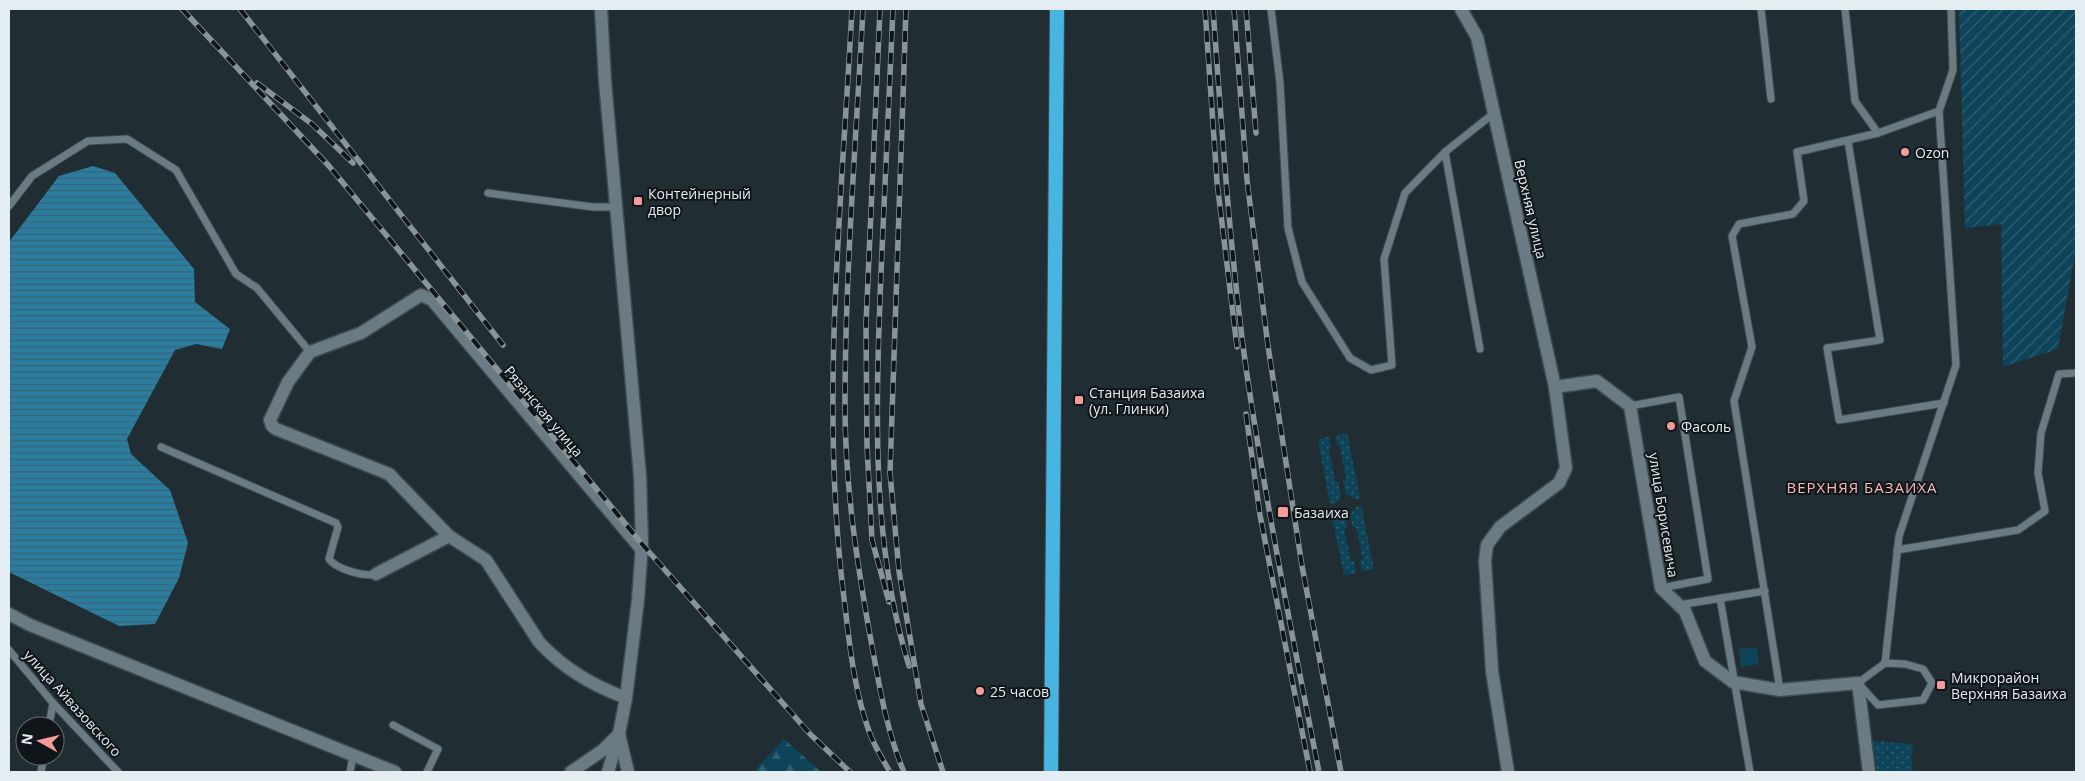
<svg xmlns="http://www.w3.org/2000/svg" width="2085" height="781" viewBox="0 0 2085 781" font-family="'Open Sans',sans-serif">
<style>
.grass{fill:url(#grass-dots)}
.forest{fill:url(#forest-firs)}
.garden{fill:url(#garden-furrows)}
.pitch{fill:#0e445a}
.water{fill:url(#water-rules)}
.lines{fill:none;stroke-linecap:round;stroke-linejoin:round}
.service-casing{stroke:#3e4a4f;stroke-width:9}
.minor-casing{stroke:#3e4a4f;stroke-width:15}
.tertiary-casing{stroke:#3e4a4f;stroke-width:15}
.secondary-casing{stroke:#3e4a4f;stroke-width:15}
.trunk-casing{stroke:#3e4a4f;stroke-width:16}
.service{stroke:#6b7b83;stroke-width:7}
.minor{stroke:#6b7b83;stroke-width:12}
.tertiary{stroke:#6b7b83;stroke-width:12}
.secondary{stroke:#6b7b83;stroke-width:12}
.trunk{stroke:#48b4e2;stroke-width:14}
.rail-casing{stroke:#899499;stroke-width:5.5}
.rail{stroke:#0f1518;stroke-width:4;stroke-dasharray:11;stroke-linecap:butt}
.poi-dot{fill:#f59b9a;stroke:#0f1518;stroke-width:2}
.labels{text-anchor:middle;dominant-baseline:central;stroke-width:4;stroke-linejoin:round;paint-order:stroke}
.poi-label{font-size:14px;fill:#e4edf1;stroke:#0f1518;text-anchor:start}
.street-label{font-size:14px;fill:#e4edf1;stroke:#0f1518}
.neighbourhood-label{font-size:15px;letter-spacing:1px;fill:#fcb8b6;stroke:#0f1518}
</style>
<defs>
<pattern id="grass-dots" width="8" height="8" patternUnits="userSpaceOnUse" patternTransform="scale(1.25)"><rect width="8" height="8" fill="#0e445a"/><path d="M2 2h.1M6 6h.1" fill="none" stroke="#315f72" stroke-width="1.8" stroke-linecap="round"/></pattern>
<pattern id="forest-firs" width="22" height="20" patternUnits="userSpaceOnUse" patternTransform="scale(1.25)"><rect width="22" height="20" fill="#0e445a"/><path d="M5 1l3.5 6h-7zM16 11l3.5 6h-7z" fill="#315f72"/></pattern>
<pattern id="garden-furrows" width="10" height="10" patternUnits="userSpaceOnUse" patternTransform="scale(1.25)"><rect width="10" height="10" fill="#0e445a"/><path d="M-1 1l2-2M0 10L10 0M9 11l2-2" fill="none" stroke="#315f72"/></pattern>
<pattern id="water-rules" width="6" height="5" patternUnits="userSpaceOnUse" patternTransform="scale(1.25)"><rect width="6" height="5" fill="#2c7c9e"/><path d="M0 2.5h6" fill="none" stroke="#376477"/></pattern>
</defs>
<rect width="100%" height="100%" fill="#202e34"/>
<!-- grass -->
<g class="grass">
<polygon points="1347,433 1360,498 1354,499 1346,494 1343,480 1346,480 1340,446 1338,446 1336,435"/>
<polygon points="1329,437 1331,448 1329,448 1335,482 1338,482 1341,496 1336,503 1330,504 1318,439"/>
<polygon points="1361,506 1374,569 1362,571 1360,560 1363,559 1356,527 1353,527 1350,515 1356,507"/>
<polygon points="1337,511 1345,516 1347,528 1344,529 1351,561 1354,561 1356,573 1344,575 1331,512"/>
<polygon points="1873,741 1913,744 1911,757 1913,772 1877,772"/>
</g>
<!-- forest -->
<polygon class="forest" points="784,739 821,772 753,772"/>
<!-- garden -->
<polygon class="garden" points="1959,9 2076,9 2076,248 2058,349 2003,367 2001,224 1965,228"/>
<!-- pitch -->
<polygon class="pitch" points="1757,647 1759,664 1741,667 1739,649"/>
<!-- water -->
<polygon class="water" points="93,166 115,173 194,269 195,302 230,329 222,349 196,344 175,350 127,439 131,454 170,490 188,543 179,578 155,624 119,626 9,572 9,242 59,176"/>
<g class="lines">
<defs>
<g id="service">
<polyline points="1271,9 1280,83 1288,228 1302,282 1350,358 1371,370 1392,365 1384,259 1405,193 1445,152"/>
<polyline points="1761,9 1771,99"/>
<polyline points="1845,9 1855,101 1878,133"/>
<polyline points="1848,141 1880,340 1827,348 1839,420 1944,403"/>
<polyline points="488,193 593,207 617,207"/>
<polyline points="9,206 32,176 88,141 127,139 176,170 236,274 257,288 310,352"/>
<polyline points="1480,349 1445,152 1494,113"/>
<polyline points="1630,406 1679,397 1708,579 1661,588"/>
<path d="M161 447 336 523 338 527 329 559C336 569 364 577 376 574"/>
<polyline points="1897,550 2018,530 2045,511 2038,473 2041,433 2059,374 2076,373"/>
<polyline points="1720,598 1750,772"/>
<polyline points="1679,605 1765,591"/>
<polyline points="9,650 53,703 118,772"/>
<polyline points="1885,663 1899,536 1956,365 1939,111 1953,70 1951,9"/>
<polygon points="1885,663 1905,664 1923,669 1932,683 1923,700 1878,705 1858,683"/>
<polyline points="1780,690 1734,401 1752,347 1732,236 1739,224 1793,214 1804,201 1797,152 1878,133 1939,111"/>
<polyline points="393,725 438,749 427,772"/>
<polyline points="49,726 53,703"/>
<polyline points="41,772 44,756"/>
<polyline points="350,772 353,756"/>
</g>
<g id="minor">
<polyline points="1461,9 1477,37 1555,387 1566,468 1559,483 1500,527 1487,545 1485,561 1492,671 1508,772"/>
<polyline points="1556,394 1555,387 1597,381 1630,406 1661,588 1685,611 1705,661 1733,682 1780,690 1858,683"/>
<polyline points="449,536 389,474 276,429 272,426 270,420 288,382 310,352 361,333 421,295 432,300 642,550"/>
<path d="M376 574 449 536 486 560 539 642C564 669 592 685 626 698"/>
</g>
<g id="tertiary">
<polyline points="601,9 605,81 640,476 642,544 638,600 626,698 619,734 608,772"/>
<polyline points="1858,683 1869,772"/>
</g>
<g id="secondary">
<polyline points="9,614 30,625 395,772"/>
<polyline points="619,734 628,772"/>
<polyline points="571,772 603,750 619,734"/>
</g>
<polyline id="trunk" points="1051,772 1057,9"/>
</defs>
<!-- service casing -->
<use href="#service" class="service-casing"/>
<!-- minor casing -->
<use href="#minor" class="minor-casing"/>
<!-- tertiary casing -->
<use href="#tertiary" class="tertiary-casing"/>
<!-- secondary casing -->
<use href="#secondary" class="secondary-casing"/>
<!-- trunk casing -->
<use href="#trunk" class="trunk-casing"/>
<!-- service -->
<use href="#service" class="service"/>
<!-- minor -->
<use href="#minor" class="minor"/>
<!-- tertiary -->
<use href="#tertiary" class="tertiary"/>
<!-- secondary -->
<use href="#secondary" class="secondary"/>
<!-- trunk -->
<use href="#trunk" class="trunk"/>
<defs>
<g id="rail">
<polyline points="182,9 329,166 642,544 810,734 850,772"/>
<polyline points="240,9 503,345"/>
<path d="M852 9C842 200 820 400 843 590 849 639 853 688 870 734 875 747 883 760 890 772"/>
<path d="M863 9C856 141 845 274 845 407 845 482 856 556 869 630 878 677 885 728 904 772"/>
<polyline points="880,9 866,324 867,446 872,540 889,602"/>
<path d="M893 9C889 97 885 185 881 273 876 403 870 540 909 666"/>
<polyline points="906,9 890,473 899,571 921,704 943,772"/>
<polyline points="1205,9 1217,182 1237,347"/>
<path d="M1213 9C1222 131 1230 254 1247 375 1267 509 1293 640 1319 772"/>
<polyline points="1234,9 1247,180 1268,346 1302,566 1341,772"/>
<polyline points="1246,9 1256,133"/>
<polyline points="257,83 312,124 353,163"/>
<polyline points="1246,414 1260,515 1310,772"/>
</g>
</defs>
<!-- rail casing -->
<use href="#rail" class="rail-casing"/>
<!-- rail -->
<use href="#rail" class="rail"/>
</g>
<!-- markers -->
<g class="poi-dot">
<circle cx="1905" cy="152" r="5"/>
<rect x="633" y="196" width="10" height="10" rx="2.5"/>
<rect x="1074" y="395" width="10" height="10" rx="2.5"/>
<circle cx="1671" cy="426" r="5"/>
<rect x="1277" y="506" width="12" height="12" rx="2.5"/>
<rect x="1936" y="680" width="10" height="10" rx="2.5"/>
<circle cx="980" cy="691" r="5"/>
</g>
<g class="labels">
<!-- poi labels -->
<g class="poi-label">
<text x="1915" y="152">Ozon</text>
<text x="648" y="193">Контейнерный<tspan x="648" dy="16">двор</tspan></text>
<text x="1089" y="392">Станция Базаиха<tspan x="1089" dy="16">(ул. Глинки)</tspan></text>
<text x="1681" y="426">Фасоль</text>
<text x="1294" y="512">Базаиха</text>
<text x="1951" y="677">Микрорайон<tspan x="1951" dy="16">Верхняя Базаиха</tspan></text>
<text x="990" y="691">25 часов</text>
</g>
<!-- street labels -->
<g class="street-label">
<text transform="translate(1531 209) rotate(77)">Верхняя улица</text>
<text transform="translate(544 411) rotate(50)">Рязанская улица</text>
<text transform="translate(1664 515) rotate(81)">улица Борисевича</text>
<text transform="translate(73 703) rotate(48)">улица Айвазовского</text>
</g>
<!-- neighbourhood labels -->
<g class="neighbourhood-label">
<text x="1862" y="487">ВЕРХНЯЯ БАЗАИХА</text>
</g>
</g>
<!-- border -->
<rect width="2085" height="781" fill="none" stroke="#e4edf1" stroke-width="20"/>
<!-- north arrow -->
<g transform="translate(40 741) rotate(278)"><circle r="24" fill="#0f1518" stroke="#646b6f"/>
<path d="M0-4L9 19L0 12L-9 19Z" fill="#f59b9a"/>
<text y="-8" font-size="14" font-weight="bold" text-anchor="middle" fill="#e4edf1">N</text>
</g>
</svg>
